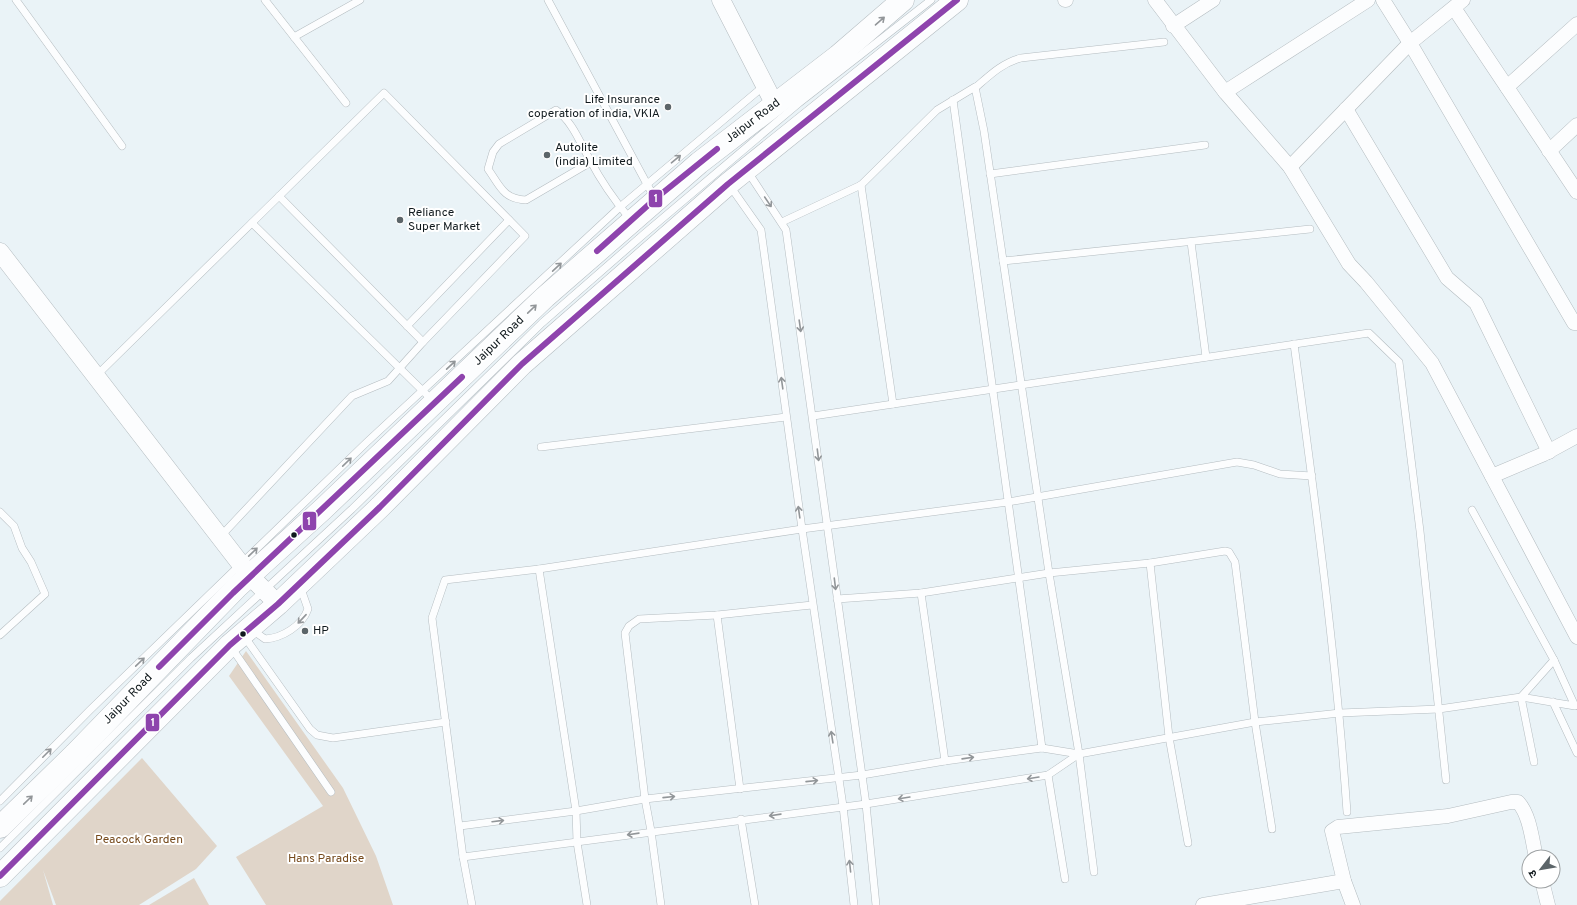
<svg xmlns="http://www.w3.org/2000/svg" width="1577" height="905" viewBox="0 0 1577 905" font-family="Overpass,'Noto Sans Devanagari',sans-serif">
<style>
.green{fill:#e0d5c9}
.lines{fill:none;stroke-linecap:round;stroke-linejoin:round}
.service-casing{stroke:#b4bcc0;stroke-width:8}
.minor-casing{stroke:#b4bcc0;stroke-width:15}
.tertiary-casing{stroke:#b4bcc0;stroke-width:19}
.primary-casing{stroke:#b4bcc0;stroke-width:23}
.service{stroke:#fcfdfe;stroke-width:7}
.minor{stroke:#fcfdfe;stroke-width:14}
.tertiary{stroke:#fcfdfe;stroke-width:18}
.primary{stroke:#fcfdfe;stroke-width:22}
.bus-1-casing{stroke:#fff;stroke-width:9}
.bus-1{stroke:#8e44ad;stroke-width:6}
.oneway{stroke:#929699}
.poi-dot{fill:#5c6569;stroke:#fff;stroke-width:1.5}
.bus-dot{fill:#10191d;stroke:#fff;stroke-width:1.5}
.labels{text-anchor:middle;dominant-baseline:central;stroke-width:4;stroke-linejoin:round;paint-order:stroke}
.poi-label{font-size:12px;fill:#10191d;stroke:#fff;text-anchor:start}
.street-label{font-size:12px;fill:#10191d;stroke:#fff}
.park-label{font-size:12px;fill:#764a1c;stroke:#fff}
.line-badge{stroke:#fff;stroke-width:1.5}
.badge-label{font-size:11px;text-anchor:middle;font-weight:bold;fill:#fff}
</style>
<rect width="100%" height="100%" fill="#eaf3f7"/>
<!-- green -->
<g class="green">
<polygon points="246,651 343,788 376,856 393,905 266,905 236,857 323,806 229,676"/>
<polygon points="142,758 217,846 196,869 139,905 56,905 43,870 53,905 0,905 0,901"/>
<polygon points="194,878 209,905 149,905"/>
</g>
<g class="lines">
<defs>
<g id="service">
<polyline points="16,0 122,146"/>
<polyline points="265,0 346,103"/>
<polyline points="548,0 655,199"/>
<polyline points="294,37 360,0"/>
<path d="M975 88C990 75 1002 63 1021 58L1164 42"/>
<polyline points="953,100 1042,748"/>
<path d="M591 162 526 200C503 199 500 186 488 169L493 152 499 144 556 110C573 122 580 143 590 160 601 181 615 201 630 219"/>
<polyline points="748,172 786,230 866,804 876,905"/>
<polyline points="990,174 1205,145"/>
<polyline points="861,185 893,404"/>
<polyline points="730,186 761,230 802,529 843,806 854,905"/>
<polyline points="279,196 423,342"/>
<polyline points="782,222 861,185 937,110 975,87 984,131 1049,573 1079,754 1094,872"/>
<polyline points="252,223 426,394"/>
<polyline points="1191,242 1206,357"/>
<polyline points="1003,261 1310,229"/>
<polyline points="407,326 509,220"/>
<path d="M1294 344C1315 500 1336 655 1347 812"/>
<polyline points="96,376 384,93 525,236 423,342 388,381 352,396 220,537"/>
<polyline points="813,416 1369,333 1399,362 1420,531 1446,780"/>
<polyline points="541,447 786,417"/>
<polyline points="1472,510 1554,660"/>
<polyline points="0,512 14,526 22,548 31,562 45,594 0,635"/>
<polyline points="1150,563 1169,737 1188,843"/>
<polyline points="539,569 576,811 577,842 587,905"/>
<polyline points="921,593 945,761"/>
<polyline points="837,599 921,593 1049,573 1150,563 1225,551 1229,552 1235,562 1255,722 1272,829"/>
<polyline points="717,615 740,789"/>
<path d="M251 629 265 639C282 638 302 626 308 609L300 586"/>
<polyline points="244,636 310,729 317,735 333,738 446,722"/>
<polyline points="231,647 331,792"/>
<polyline points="1521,697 1534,762"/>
<polyline points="1553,702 1577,753"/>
<polyline points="1048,775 1065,879"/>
<polyline points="0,801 90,710 367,442 620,207 765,85"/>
<polyline points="741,819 755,905"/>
<polyline points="460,826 576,811 645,799 862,775 945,761 1042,748 1079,754 1255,722 1340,713 1439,709 1521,697 1575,706 1554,660 1521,697"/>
<polyline points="0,848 191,658 352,509 542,323 644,234 799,103 931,0"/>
<polyline points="463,857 866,804 1048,775 1079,754"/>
<polyline points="472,905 463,857 432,618 445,580 539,569 802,529 1008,502 1237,462 1254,465 1280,474 1312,476"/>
<polyline points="661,905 651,831 645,799 625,633 629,626 639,619 717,615 812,605"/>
</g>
<g id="minor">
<polyline points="1065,0 1066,0"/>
<polyline points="1155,0 1225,92 1290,167 1349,264 1366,282 1432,363 1577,637"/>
<polyline points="1383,0 1410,43 1574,323 1577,323"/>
<polyline points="1454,8 1577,192"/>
<polyline points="1173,26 1213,0"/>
<polyline points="1507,87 1577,24"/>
<polyline points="1225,92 1368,0"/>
<polyline points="1346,109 1447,278 1476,303 1549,452"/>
<polyline points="1549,151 1577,125"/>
<polyline points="1290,167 1410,43 1463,0"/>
<polyline points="1492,476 1544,454 1577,436"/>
<polyline points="1542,881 1548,905"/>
<polyline points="1203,905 1344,881"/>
<path d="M1353 905 1344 881 1333 835 1332 831 1338 827 1448 816 1511 802H1518C1530 815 1532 840 1536 857"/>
</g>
<g id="tertiary">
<polyline points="721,0 775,105"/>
<polyline points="0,252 250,576 278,604"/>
</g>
<g id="primary">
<polyline points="0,827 75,754 237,587 323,509 545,297 699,163 838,56 903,0"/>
<polyline points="0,876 230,645 278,604 380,507 522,364 728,184 957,0"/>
</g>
</defs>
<!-- service casing -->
<use href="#service" class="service-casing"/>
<!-- minor casing -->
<use href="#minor" class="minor-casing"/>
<!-- tertiary casing -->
<use href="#tertiary" class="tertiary-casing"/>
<!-- primary casing -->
<use href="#primary" class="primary-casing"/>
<!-- service -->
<use href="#service" class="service"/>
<!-- minor -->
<use href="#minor" class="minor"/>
<!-- tertiary -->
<use href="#tertiary" class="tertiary"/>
<!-- primary -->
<use href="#primary" class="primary"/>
<defs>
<g id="bus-1">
<polyline points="597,251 655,199 717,149"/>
<polyline points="159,667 233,593 462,377"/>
<polyline points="0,876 230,645 278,604 380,507 522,364 728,184 957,0"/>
</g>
</defs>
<!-- bus-1 casing -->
<use href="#bus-1" class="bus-1-casing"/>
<!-- bus-1 -->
<use href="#bus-1" class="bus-1"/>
</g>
<!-- one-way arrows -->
<defs><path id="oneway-shaft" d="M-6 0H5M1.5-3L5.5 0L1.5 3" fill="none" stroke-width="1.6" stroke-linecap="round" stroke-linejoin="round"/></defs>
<g class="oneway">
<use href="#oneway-shaft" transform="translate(880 21) rotate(-41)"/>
<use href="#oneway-shaft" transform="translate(676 159) rotate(-40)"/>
<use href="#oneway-shaft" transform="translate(768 202) rotate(56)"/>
<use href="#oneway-shaft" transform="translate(557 267) rotate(-43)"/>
<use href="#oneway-shaft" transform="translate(532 309) rotate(-44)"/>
<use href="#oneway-shaft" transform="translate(800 326) rotate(82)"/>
<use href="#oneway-shaft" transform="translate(451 365) rotate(-43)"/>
<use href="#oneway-shaft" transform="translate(782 383) rotate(-98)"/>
<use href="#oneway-shaft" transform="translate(818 455) rotate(83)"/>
<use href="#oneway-shaft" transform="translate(347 462) rotate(-44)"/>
<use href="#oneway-shaft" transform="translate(799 512) rotate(-98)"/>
<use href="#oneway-shaft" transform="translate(253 552) rotate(-44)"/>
<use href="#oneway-shaft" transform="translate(835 584) rotate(83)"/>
<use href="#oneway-shaft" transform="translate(302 619) rotate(133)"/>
<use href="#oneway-shaft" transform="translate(140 662) rotate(-44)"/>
<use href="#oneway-shaft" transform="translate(832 737) rotate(-99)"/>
<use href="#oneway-shaft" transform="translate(47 753) rotate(-45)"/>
<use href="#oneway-shaft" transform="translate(968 758) rotate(-8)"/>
<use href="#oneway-shaft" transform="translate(1033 778) rotate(171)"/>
<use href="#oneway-shaft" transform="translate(812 781) rotate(-6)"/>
<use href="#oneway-shaft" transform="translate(669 797) rotate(-6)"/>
<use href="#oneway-shaft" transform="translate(904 798) rotate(171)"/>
<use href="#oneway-shaft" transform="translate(28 800) rotate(-44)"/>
<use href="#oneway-shaft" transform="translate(775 815) rotate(172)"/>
<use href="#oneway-shaft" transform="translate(498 821) rotate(-7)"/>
<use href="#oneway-shaft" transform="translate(633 834) rotate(172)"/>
<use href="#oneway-shaft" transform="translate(850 866) rotate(-96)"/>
</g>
<!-- markers -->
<g class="poi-dot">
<circle cx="668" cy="107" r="4"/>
<circle cx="547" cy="155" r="4"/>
<circle cx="400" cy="220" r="4"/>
<circle cx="305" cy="631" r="4"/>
</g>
<g class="bus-dot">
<circle cx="294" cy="535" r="3.5"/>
<circle cx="243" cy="634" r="3.5"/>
</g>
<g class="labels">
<!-- poi labels -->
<g class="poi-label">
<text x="660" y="100" text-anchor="end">Life Insurance<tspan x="660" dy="14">coperation of india, VKIA</tspan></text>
<text x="555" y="148">Autolite<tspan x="555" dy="14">(india) Limited</tspan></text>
<text x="408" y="213">Reliance<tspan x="408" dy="14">Super Market</tspan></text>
<text x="313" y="631">HP</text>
</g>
<!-- street labels -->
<g class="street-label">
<text transform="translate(753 121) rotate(-37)">Jaipur Road</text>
<text transform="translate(499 341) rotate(-44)">Jaipur Road</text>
<text transform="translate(128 699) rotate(-46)">Jaipur Road</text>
</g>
<!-- park labels -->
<g class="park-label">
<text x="139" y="840">Peacock Garden</text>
<text x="326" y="859">Hans Paradise</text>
</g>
</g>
<g class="line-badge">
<rect x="648" y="189" width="15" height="19" rx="4" fill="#8e44ad"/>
<rect x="302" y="511" width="15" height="20" rx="4" fill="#8e44ad"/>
<rect x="145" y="713" width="15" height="19" rx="4" fill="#8e44ad"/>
</g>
<g class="badge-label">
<text x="656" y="202">1</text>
<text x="309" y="525">1</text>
<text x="153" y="726">1</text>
</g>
<!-- north arrow -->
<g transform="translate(1541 869) rotate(239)"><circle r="19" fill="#ffffff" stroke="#9fa3a5"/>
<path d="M0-3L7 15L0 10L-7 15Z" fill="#5c6569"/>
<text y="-6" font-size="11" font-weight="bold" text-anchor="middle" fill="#10191d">उ</text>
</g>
</svg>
